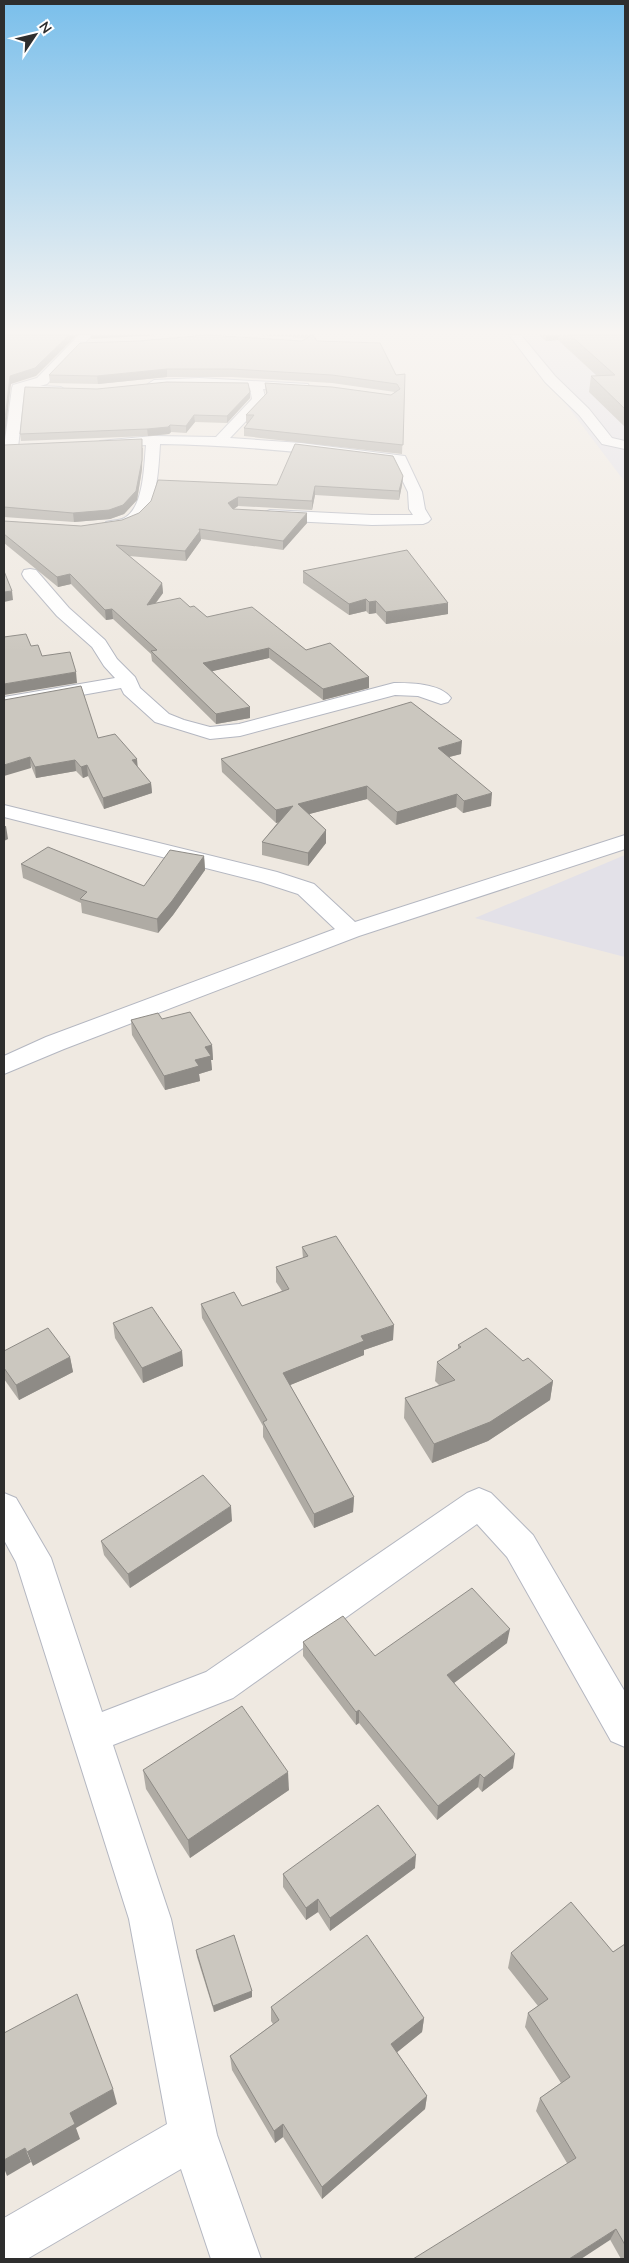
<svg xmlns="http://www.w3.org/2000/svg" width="629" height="2263" viewBox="0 0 629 2263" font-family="'Nunito Sans',sans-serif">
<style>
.industrial{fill:#e3e1e8}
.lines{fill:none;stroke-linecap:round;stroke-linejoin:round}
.minor-casing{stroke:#b4b7c1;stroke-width:2}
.minor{fill:#fff;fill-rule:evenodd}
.wall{fill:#afaba4}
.shaded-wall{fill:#8e8b86}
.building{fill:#cbc7bf;stroke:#8e8b86}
</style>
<rect width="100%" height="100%" fill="#efe9e1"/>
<!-- industrial -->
<g class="industrial">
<polygon points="514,335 625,335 625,482 600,449"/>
<polygon points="625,855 625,957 475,918"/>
</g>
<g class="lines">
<defs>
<g id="minor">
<polygon points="79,335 92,335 47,384 40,386 61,387 67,391 61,395 24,392 18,448 16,451 6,451 4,448 12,388 13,385 37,378"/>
<polygon points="509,335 521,335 555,376 589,409 612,438 625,441 625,449 602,444 579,415 545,382"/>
<path d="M199 378 308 384 309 387 303 391 263 389 266 400 230 438 301 443 405 456 422 492 425 509 431 519 428 522 423 524 372 525 270 520 265 518 262 515 265 512 270 510 372 515H413L409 509 408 492 394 463C316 453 238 445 160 444 158 476 157 541 106 528L104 525 106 522C113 520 121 521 126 517 144 505 144 465 146 445L105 448 98 444 100 441 153 436 216 437 252 399 250 388 199 386 154 388 148 384 154 380Z"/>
<path d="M30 569 36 570 69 608 105 640 117 659 135 677 140 688 169 714 184 720 210 727 239 724 394 683C410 683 440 683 451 698L448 702 441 704 418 696 395 695 240 736 210 739 155 722 124 694 121 688 4 709V697L115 678 104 666 92 647 57 616 24 578 22 574 24 570Z"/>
<polygon points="4,805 277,872 314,884 355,922 625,835 625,849 359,936 64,1049 4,1074 4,1056 46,1037 335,929 298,894 261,882 4,817"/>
<polygon points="479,1488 491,1493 533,1535 625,1692 625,1747 611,1741 507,1557 477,1524 233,1698 113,1745 171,1919 217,2135 261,2259 211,2259 181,2169 27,2259 4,2259 4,2218 167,2124 129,1919 16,1562 4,1540 4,1493 16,1498 51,1558 102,1712 206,1672 467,1493"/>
</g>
</defs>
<!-- minor casing -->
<use href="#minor" class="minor-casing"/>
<!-- minor -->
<use href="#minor" class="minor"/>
</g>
<!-- wall -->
<g class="wall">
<polygon points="258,335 313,335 317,341 396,375 405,374 402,454 244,436 244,428 247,424 246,423 246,415 266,394 265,383 391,395 395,392 332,383 232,377 167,377 98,384 50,383 49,375 302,341 306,338"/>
<polygon points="539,335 625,335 625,427 589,392 591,376 597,376 558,340 546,341"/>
<polygon points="250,398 227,423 195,422 186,433 171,432 169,434 148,436 21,441 20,434"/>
<polygon points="4,445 143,448 142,469 137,500 124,514 110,519 74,522 4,517"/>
<polygon points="403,476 402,485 399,500 315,495 312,510 238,506 234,509 307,523 283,550 201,539 201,540 186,561 129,556 162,583 163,593 156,603 190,607 207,617 306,650 369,677 369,688 323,700 269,658 212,671 250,718 216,724 152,661 151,654 113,619 106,620 71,584 58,587 4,543 4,521 81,526 122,520 277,485"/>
<polygon points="303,571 448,614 386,624 376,613 369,614 366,611 349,615 303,583"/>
<polygon points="4,700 98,738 137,766 151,783 152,793 104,809 88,776 83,778 76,771 36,778"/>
<polygon points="461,754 449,757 491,806 463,813 456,807 396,825 367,799 309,814 326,830 326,843 308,866 262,855 262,842 278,822 276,823 222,772 221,759"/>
<polygon points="204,856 205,870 173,915 158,933 82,913 81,903 23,878 21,864 144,886"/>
<polygon points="162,1019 212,1045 213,1060 211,1060 212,1070 199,1074 200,1081 165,1090 132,1035 131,1020"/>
<polygon points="302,1247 393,1340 364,1350 364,1355 290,1385 354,1497 353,1512 314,1528 263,1437 263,1426 202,1318 201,1304 242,1306 282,1291 276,1282 276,1267 303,1258"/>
<polygon points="113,1323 182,1351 183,1366 143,1383 115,1338"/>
<polygon points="458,1345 523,1361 553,1381 550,1400 488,1441 432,1463 404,1418 405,1398 439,1385 435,1381 437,1362 458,1350"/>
<polygon points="4,1351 70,1357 73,1372 19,1400 4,1379"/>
<polygon points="232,1521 130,1588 104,1555 101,1541"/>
<polygon points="303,1642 375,1656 507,1643 454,1683 513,1768 482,1792 478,1787 437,1820 359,1723 356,1725 303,1656"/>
<polygon points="143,1770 289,1790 190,1858 146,1789"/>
<polygon points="415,1868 330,1931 318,1912 306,1920 283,1887 283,1874"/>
<polygon points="625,1944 625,2259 621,2259 567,2163 536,2111 540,2098 561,2083 525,2027 528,2013 538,2006 508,1968 511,1953 613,1952"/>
<polygon points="196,1950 252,1997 214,2012 197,1957"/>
<polygon points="271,2007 424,2018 422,2032 397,2052 427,2096 425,2109 322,2199 283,2137 275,2143 232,2070 230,2056 273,2024 271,2021"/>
</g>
<!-- shaded-wall -->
<g class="shaded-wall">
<polygon points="69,335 77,335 36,376 11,384 4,444 4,427 10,376"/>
<polygon points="91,335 159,335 91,339"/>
<polygon points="546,335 559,335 558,340 546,341"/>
<polygon points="167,369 167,377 98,384 97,376"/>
<polygon points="250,392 250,398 227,423 227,416"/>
<polygon points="194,415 195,422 186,433 186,426"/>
<polygon points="170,425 171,432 169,434 148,436 147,429"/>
<polygon points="142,439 142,469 137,500 124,514 110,519 74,522 73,513"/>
<polygon points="403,476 402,485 399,500 399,491"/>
<polygon points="315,486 315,495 312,510 312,501"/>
<polygon points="238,497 238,506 229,512 228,503"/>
<polygon points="307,513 307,523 283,550 283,541"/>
<polygon points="200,531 201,540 186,561 185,551"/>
<polygon points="70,574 71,584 58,587 57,577"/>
<polygon points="162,583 163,593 147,614 147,605"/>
<polygon points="12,591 13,600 4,602 4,592"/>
<polygon points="366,599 366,611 349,615 349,604"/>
<polygon points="376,601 376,613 369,614 369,602"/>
<polygon points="448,603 448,614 386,624 386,612"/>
<polygon points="112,609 113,619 106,620 105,610"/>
<polygon points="269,648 269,658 209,672 203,663"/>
<polygon points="76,672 77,683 4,695 4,684"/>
<polygon points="369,677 369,688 323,700 323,689"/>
<polygon points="250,707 250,718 216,724 216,714"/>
<polygon points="462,741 461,754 437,760 438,748"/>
<polygon points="30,757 31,768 4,776 4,765"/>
<polygon points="137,759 138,770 132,760"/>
<polygon points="75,760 76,771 36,778 35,767"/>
<polygon points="87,765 88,776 83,778 81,767"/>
<polygon points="151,783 152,793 104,809 103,798"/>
<polygon points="367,786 367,799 298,817 298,804"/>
<polygon points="492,793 491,806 463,813 464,801"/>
<polygon points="457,794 456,807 396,825 397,812"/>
<polygon points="293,806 293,819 276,823 276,810"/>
<polygon points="4,826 6,826 8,839 4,841"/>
<polygon points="326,830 326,843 308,866 308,853"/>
<polygon points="204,856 205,870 173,915 158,933 157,919"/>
<polygon points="212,1045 213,1060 211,1060 212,1070 199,1074 200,1081 165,1090 164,1076 195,1060 205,1047"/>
<polygon points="394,1325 393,1340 364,1350 364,1355 283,1388 283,1373 361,1336"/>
<polygon points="182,1351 183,1366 143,1383 142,1368"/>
<polygon points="70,1357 73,1372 19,1400 16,1385"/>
<polygon points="553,1381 550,1400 488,1441 432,1463 434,1444"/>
<polygon points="354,1497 353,1512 314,1528 314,1514"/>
<polygon points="231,1506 232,1521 130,1588 128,1574"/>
<polygon points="510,1629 507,1643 446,1689 447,1675"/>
<polygon points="359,1710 359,1723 356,1725 356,1712"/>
<polygon points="515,1754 513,1768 482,1792 484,1778"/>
<polygon points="288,1772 289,1790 190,1858 188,1840"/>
<polygon points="480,1774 478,1787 437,1820 438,1806"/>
<polygon points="416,1855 415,1868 330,1931 330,1918"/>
<polygon points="318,1899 318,1912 306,1920 306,1908"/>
<polygon points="252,1991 252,1997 214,2012 213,2006"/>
<polygon points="424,2018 422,2032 390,2058 391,2044"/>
<polygon points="113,2089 117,2104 76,2128 80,2139 33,2166 27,2152 70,2113"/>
<polygon points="427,2096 425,2109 322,2199 322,2187"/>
<polygon points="283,2124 283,2137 275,2143 274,2131"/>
<polygon points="25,2148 31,2162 7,2176 4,2168 4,2160"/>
<polygon points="616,2229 610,2240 581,2259 569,2259"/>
</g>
<!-- building -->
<g class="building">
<polygon points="4,335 69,335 35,368 10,376 4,427"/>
<polygon points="207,335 302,341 310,336 309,335 313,335 317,341 380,343 396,375 405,374 403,445 244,428 254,415 246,415 267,393 265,383 332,387 391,395 400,389 397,384 332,375 232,369 167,369 97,376 49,375 80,343 139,341"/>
<polygon points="570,335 625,335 625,409 591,376 615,375"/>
<polygon points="167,382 248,383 250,392 227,416 194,415 186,426 170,425 168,427 147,429 20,434 25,387 97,389"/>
<polygon points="142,439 142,460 136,491 123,505 109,510 73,513 4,507 4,445"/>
<polygon points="295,444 393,456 403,476 399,491 315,486 312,501 238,497 228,503 233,509 307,513 283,541 199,529 200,531 185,551 116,545 162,583 147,605 180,598 190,607 194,606 207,617 252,607 306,650 330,643 369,677 323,689 269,648 208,662 203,663 250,707 216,714 151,651 157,650 112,609 105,610 70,574 57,577 4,534 4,521 81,526 122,520 139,513 151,501 158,480 277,485"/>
<polygon points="407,550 448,603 386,612 376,601 369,602 366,599 349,604 303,571"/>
<polygon points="4,571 12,591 4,592"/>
<polygon points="26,634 31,646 38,645 42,656 70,652 76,672 4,684 4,637"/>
<polygon points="81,686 98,738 115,734 137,759 132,760 151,783 103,798 87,765 81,767 75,760 35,767 30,757 4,765 4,700"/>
<polygon points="411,702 462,741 438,748 492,793 464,801 457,794 397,812 367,786 298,804 326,830 308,853 262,842 293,806 276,810 221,759"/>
<polygon points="48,847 144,886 170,850 204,856 172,901 157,919 80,899 87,892 21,864"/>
<polygon points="190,1012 212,1045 205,1047 211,1056 195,1060 199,1066 164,1076 131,1020 158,1013 162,1019"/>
<polygon points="336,1236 394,1325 361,1336 364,1341 283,1373 354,1497 314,1514 263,1422 267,1420 201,1304 234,1292 242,1306 289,1289 276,1267 308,1256 302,1247"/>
<polygon points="152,1307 182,1351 142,1368 113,1323"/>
<polygon points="48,1328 70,1357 16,1385 4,1368 4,1351"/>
<polygon points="486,1328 523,1361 528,1358 553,1381 490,1422 434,1444 405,1398 455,1380 437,1362 461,1347 458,1345"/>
<polygon points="203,1475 231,1506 128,1574 101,1541"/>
<polygon points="472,1588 510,1629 447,1675 515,1754 484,1778 480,1774 438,1806 359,1710 356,1712 303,1642 343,1616 375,1656"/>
<polygon points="242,1706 288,1772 188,1840 143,1770"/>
<polygon points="378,1805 416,1855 330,1918 318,1899 306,1908 283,1874"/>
<polygon points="571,1902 613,1952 625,1944 625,2245 616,2229 569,2259 413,2259 576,2158 540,2098 570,2077 528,2013 548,1999 511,1953"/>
<polygon points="234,1935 252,1991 213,2006 196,1950"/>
<polygon points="367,1935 424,2018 391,2044 427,2096 322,2187 283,2124 274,2131 230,2056 279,2020 271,2007"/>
<polygon points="77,1994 113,2089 70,2113 75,2124 27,2152 25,2148 4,2160 4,2033"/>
</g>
<!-- sky -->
<linearGradient id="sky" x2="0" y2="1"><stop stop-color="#7abfeb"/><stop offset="0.51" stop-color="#f8f5f2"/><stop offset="1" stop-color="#f8f5f2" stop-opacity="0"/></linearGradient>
<rect width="629" height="652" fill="url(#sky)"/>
<!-- border -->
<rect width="629" height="2263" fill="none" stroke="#2e2e2e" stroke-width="10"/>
<!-- north arrow -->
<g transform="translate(35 35) rotate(55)" stroke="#ffffff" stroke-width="4" paint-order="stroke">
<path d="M0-4L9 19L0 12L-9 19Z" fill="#2e2e2e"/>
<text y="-8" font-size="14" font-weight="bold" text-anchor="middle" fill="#2e2e2e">N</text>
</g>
</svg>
